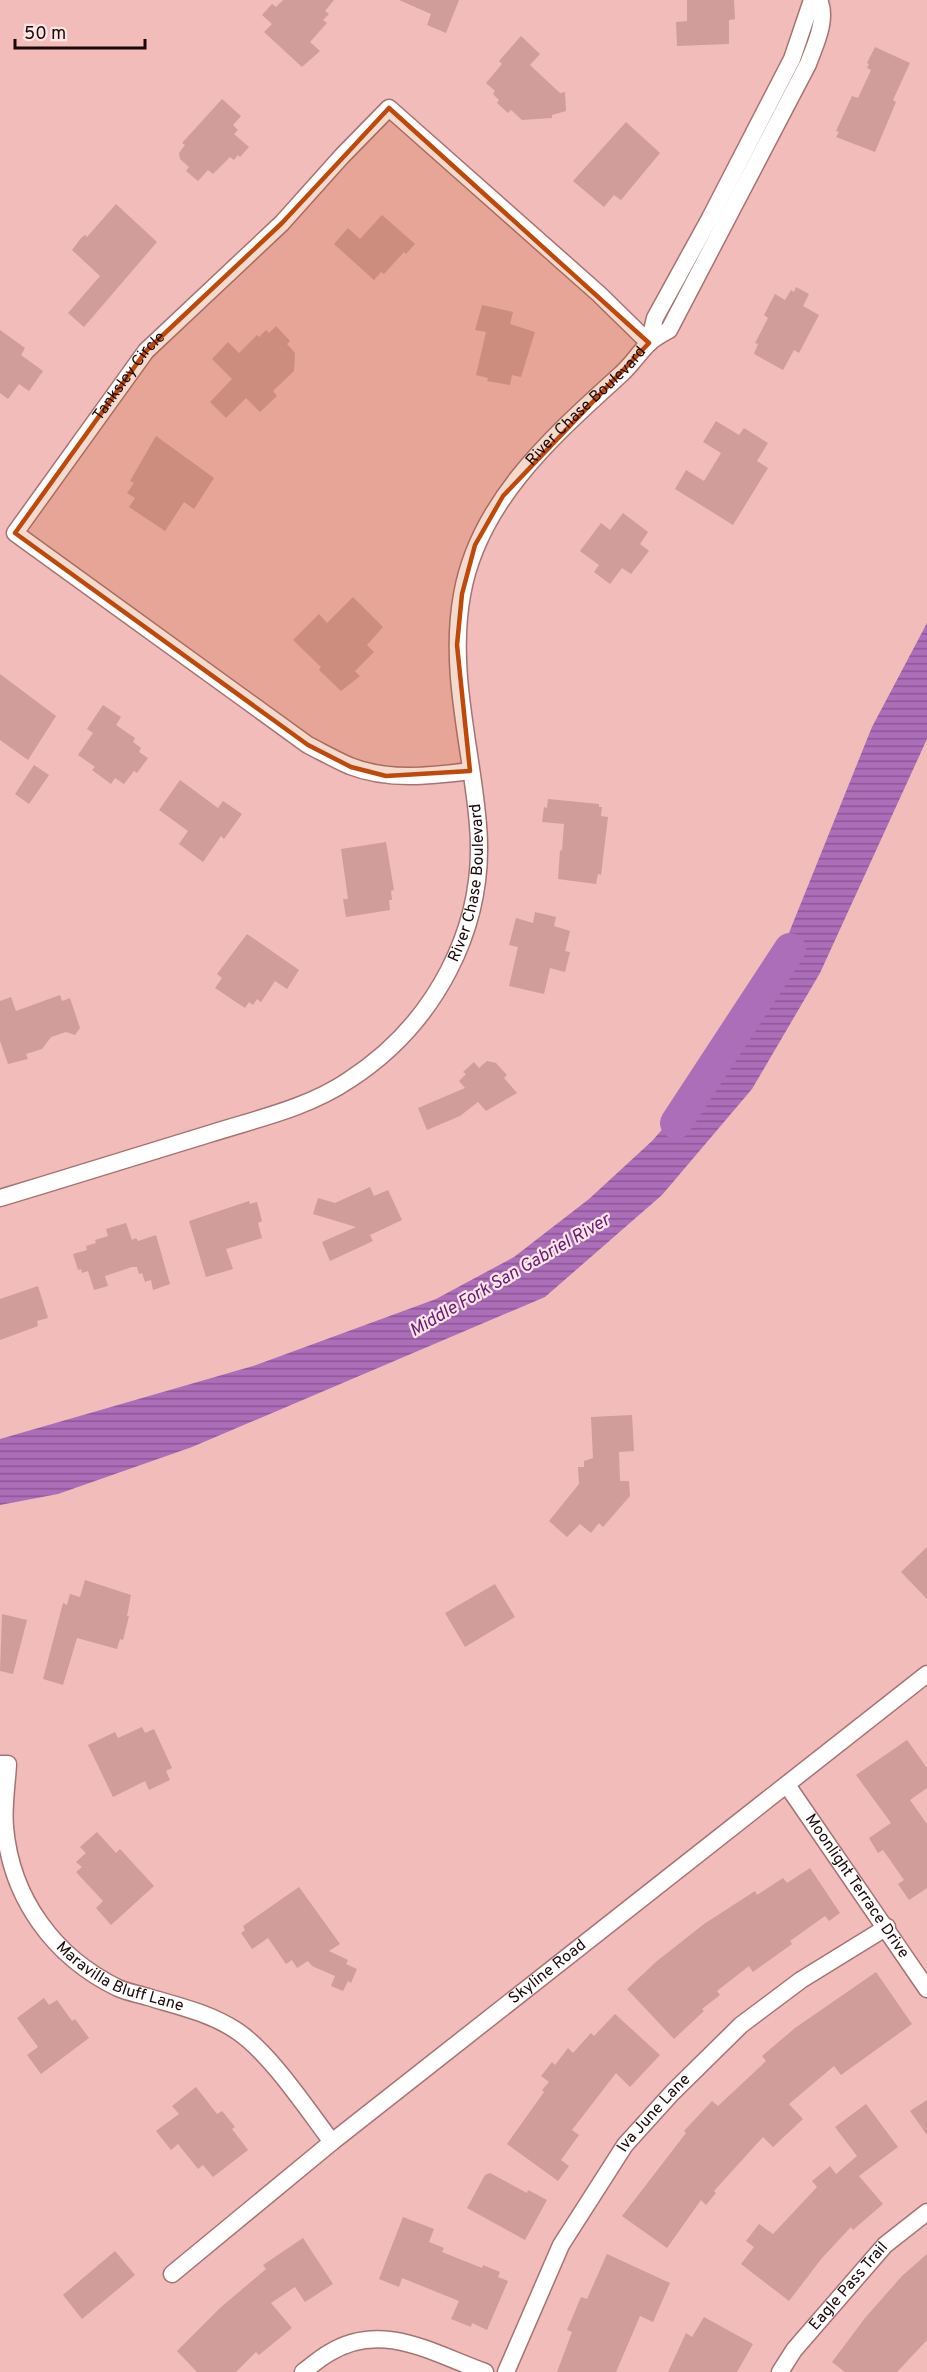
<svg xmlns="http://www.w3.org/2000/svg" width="927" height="2372" viewBox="0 0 927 2372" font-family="Overpass,sans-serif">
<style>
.water{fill:url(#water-rules)}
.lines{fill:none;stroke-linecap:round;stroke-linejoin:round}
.river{stroke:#ac6db9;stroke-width:32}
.building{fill:#d09d9b}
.street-casing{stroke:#a47473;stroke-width:19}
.street{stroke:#fff;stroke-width:16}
.marked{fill:#bf490b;fill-opacity:0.2;stroke:#bf490b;stroke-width:4.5;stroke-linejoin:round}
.labels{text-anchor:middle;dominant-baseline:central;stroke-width:4.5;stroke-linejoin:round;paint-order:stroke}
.street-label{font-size:16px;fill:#1b0909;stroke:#fce6e5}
.water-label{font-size:18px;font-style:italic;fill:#681876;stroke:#fce6e5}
</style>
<defs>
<pattern id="water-rules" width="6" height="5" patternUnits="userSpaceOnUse" patternTransform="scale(1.5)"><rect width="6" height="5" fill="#ac6db9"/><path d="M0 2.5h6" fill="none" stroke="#8b5895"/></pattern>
</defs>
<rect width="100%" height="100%" fill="#f1bcba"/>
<!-- water -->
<polygon class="water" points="927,623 927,739 820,973 752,1089 662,1195 545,1297 192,1447 58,1494 0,1505 0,1439 253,1366 436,1299 514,1257 589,1199 652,1141 728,1055 772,975 872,727"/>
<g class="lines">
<!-- river -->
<polyline class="river" points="676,1123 790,949"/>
</g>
<!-- building -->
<g class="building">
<polygon points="283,0 334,0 325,11 329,14 323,20 327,23 310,42 320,51 302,67 264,32 272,24 262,15 272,4 276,7"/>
<polygon points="399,0 459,0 446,33 427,25 431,14"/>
<polygon points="687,0 734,0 735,19 729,20 729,44 677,46 676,22 687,21"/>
<polygon points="521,36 540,54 530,65 560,93 565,92 566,111 552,115 552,118 522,120 511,110 508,113 497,103 499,100 493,94 495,91 486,83 502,64 499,61"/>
<polygon points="875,47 910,63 893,100 896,102 875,152 836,137 839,132 836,131 852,96 858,98 871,70 867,68 869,64 867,63"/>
<polygon points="222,99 241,116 233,125 238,130 234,134 249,147 240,157 238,155 234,160 230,157 213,174 208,170 198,181 186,171 189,167 180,159 179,153 185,145 182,143"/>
<polygon points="626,122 660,153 621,200 614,195 604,207 573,181"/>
<polygon points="116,204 157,242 84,327 68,313 100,276 72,250 81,238 85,235 87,237"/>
<polygon points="382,215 415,244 406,254 404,252 384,274 381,272 374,280 334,244 348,228 360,239"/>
<polygon points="796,287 809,294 803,306 819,315 799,353 794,350 783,370 754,354 758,344 755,343 768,318 764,315 775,294 785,300 791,290 794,292"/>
<polygon points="482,305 513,312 510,324 535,332 521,377 512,375 510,385 487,381 488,378 476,375 486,332 475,330"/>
<polygon points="276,326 290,341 287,344 295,353 294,371 273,391 277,396 260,412 246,398 226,418 210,402 232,379 212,359 228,342 239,353 257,335 259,337 266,330 269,333"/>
<polygon points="0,330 25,348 21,355 43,371 29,391 19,384 8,399 0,393"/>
<polygon points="716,421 739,435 744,428 768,443 757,461 768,468 733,525 675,489 686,470 704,481 721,453 703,442"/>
<polygon points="156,436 214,478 194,509 184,502 165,531 129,507 135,498 127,493 134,483 130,481"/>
<polygon points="623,513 648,532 640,544 649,551 631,574 622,568 610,584 594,572 599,565 580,551 601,523 610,530"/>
<polygon points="353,597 383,627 367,645 374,652 355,671 360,676 341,691 319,670 321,667 293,640 319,614 327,623"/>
<polygon points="0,674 56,716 28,760 0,740"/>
<polygon points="103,705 121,717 116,725 135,738 133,742 141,748 139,752 148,758 137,773 134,771 124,784 115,778 111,784 92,770 95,767 78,755 93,733 87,729"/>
<polygon points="34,765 49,775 29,804 15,794"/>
<polygon points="180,780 218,808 223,801 242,814 224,839 221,836 203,862 179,844 188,831 159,810"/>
<polygon points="548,799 599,804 599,807 602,807 601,816 608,817 601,875 598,874 596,884 558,879 560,850 562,851 564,824 542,822 544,807 547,808"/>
<polygon points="386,842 394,890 391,891 392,900 389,900 390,910 346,917 343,899 348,899 341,849"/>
<polygon points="535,912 556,917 554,926 570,931 565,951 570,952 565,972 550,968 544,994 509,986 518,947 509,945 516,918 533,923"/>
<polygon points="247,934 299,970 287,989 275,981 261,1002 257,999 253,1005 249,1002 245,1008 215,988 222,978 217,974"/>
<polygon points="60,995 62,1001 70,998 80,1028 75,1035 66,1032 51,1037 42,1049 26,1054 28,1059 8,1064 0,1041 0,1001 11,997 16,1011"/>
<polygon points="487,1061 496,1063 507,1075 504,1078 517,1093 486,1111 478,1102 460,1116 427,1130 418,1108 465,1088 459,1081 466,1074 463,1072 474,1062 479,1068"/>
<polygon points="370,1187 374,1196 388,1190 402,1220 370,1235 373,1241 330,1261 322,1242 356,1227 313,1214 318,1198 335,1203"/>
<polygon points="249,1201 250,1204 257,1202 262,1221 258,1223 262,1238 226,1249 233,1269 206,1277 189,1221"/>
<polygon points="126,1223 132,1240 136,1238 138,1241 156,1235 170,1284 153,1290 151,1280 145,1282 142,1273 139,1274 137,1267 132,1267 105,1276 108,1286 94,1290 88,1271 82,1273 81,1269 78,1270 73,1254 87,1250 86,1246 96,1243 95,1240 108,1236 106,1229"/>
<polygon points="38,1286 48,1318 37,1321 38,1326 0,1340 0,1299"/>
<polygon points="632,1415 634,1451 619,1452 620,1481 629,1481 630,1496 603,1527 599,1523 591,1533 580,1524 567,1537 549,1521 579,1484 578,1467 584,1467 584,1461 593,1458 591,1417"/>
<polygon points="927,1547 927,1599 901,1572"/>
<polygon points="85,1580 131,1595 127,1616 129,1616 123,1640 120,1639 117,1649 77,1638 63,1685 43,1679 63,1603 67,1605 70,1594 80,1597"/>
<polygon points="495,1584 515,1617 465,1647 445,1613"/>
<polygon points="2,1614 27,1620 13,1674 0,1671"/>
<polygon points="142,1727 145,1733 154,1729 172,1768 166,1771 170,1780 149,1790 145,1781 113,1797 88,1745 115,1732 118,1738"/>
<polygon points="907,1740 927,1768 927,1788 910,1800 927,1824 927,1888 909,1900 898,1884 904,1880 883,1850 878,1853 869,1838 891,1823 856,1775"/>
<polygon points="97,1832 116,1853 120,1849 154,1886 111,1925 96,1908 103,1901 76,1872 82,1867 76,1862 86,1853 80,1847"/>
<polygon points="810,1868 840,1913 829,1921 825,1916 790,1941 792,1944 753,1972 749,1966 717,1991 720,1995 702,2009 704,2011 674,2039 627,1989 657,1961 704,1924 755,1891 757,1895 783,1878 787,1883"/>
<polygon points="299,1887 340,1944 329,1951 348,1960 346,1964 357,1969 351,1983 348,1981 343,1991 331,1986 335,1976 312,1966 308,1961 297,1968 292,1960 286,1964 268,1938 252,1949 241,1933 245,1930 243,1926"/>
<polygon points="876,1972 912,2024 841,2075 834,2066 789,2104 803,2119 773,2147 763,2137 714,2191 716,2193 706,2205 701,2200 667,2248 622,2216 686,2133 684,2131 712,2101 718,2106 766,2061 762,2056 795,2028"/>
<polygon points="44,1998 49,2005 57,2000 72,2021 75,2019 89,2038 41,2074 27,2055 38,2047 17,2018"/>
<polygon points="615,2014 660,2055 630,2087 616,2073 572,2130 579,2135 561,2160 569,2166 558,2181 507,2144 544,2092 542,2090 549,2082 541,2076 552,2062 555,2065 568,2048 573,2053 591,2033 594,2036"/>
<polygon points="196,2087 217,2114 222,2111 235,2127 232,2129 248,2150 213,2177 203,2165 198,2169 178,2144 171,2150 156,2131 179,2114 172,2106"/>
<polygon points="927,2100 927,2135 910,2111"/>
<polygon points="866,2104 898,2147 859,2176 883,2204 853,2230 851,2227 822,2258 789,2301 741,2264 754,2247 746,2241 759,2224 773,2234 817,2187 812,2181 830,2166 836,2174 857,2156 835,2127"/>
<polygon points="490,2173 527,2193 528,2190 547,2200 525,2240 467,2208 485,2175"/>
<polygon points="403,2217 434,2229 429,2242 444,2248 442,2252 482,2268 483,2265 500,2272 498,2277 508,2281 487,2330 472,2323 471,2327 451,2319 459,2301 402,2278 399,2287 379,2279"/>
<polygon points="303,2238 333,2284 305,2302 295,2287 271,2303 292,2328 259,2355 256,2352 236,2372 197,2372 177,2351 220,2308 266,2269 263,2265"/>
<polygon points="115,2251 135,2275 82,2319 63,2295"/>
<polygon points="607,2254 670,2283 653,2322 640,2316 616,2372 557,2372 572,2332 567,2330 581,2297 587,2299"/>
<polygon points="927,2254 927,2340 897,2372 845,2372 832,2362 865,2318 902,2276"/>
<polygon points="704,2317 753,2344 737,2372 668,2372 686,2333 692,2337"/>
</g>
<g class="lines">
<defs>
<g id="street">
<polyline points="649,343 655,318 710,218 792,59 812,0"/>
<path id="s1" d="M470 771C431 776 388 781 350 766 336 760 322 752 308 745L15 533 146 351 282 223 342 156 389 108 599 294 649 343"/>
<path id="s2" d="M0 1198C70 1177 140 1155 209 1134 256 1119 308 1108 349 1080 434 1025 487 928 478 825 472 749 448 672 462 595 478 502 552 437 619 376 630 367 638 354 648 344 654 338 662 334 669 330L808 64C815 45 828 19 819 0"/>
<path id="s3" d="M0 1764H8C7 1784 3 1807 5 1827 11 1898 54 1957 118 1988 127 1992 138 1994 148 1997 178 2006 210 2013 237 2031 270 2053 307 2109 332 2142"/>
<path id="s4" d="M787 1785 927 1989"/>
<path id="s5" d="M172 2274 332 2142 927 1674"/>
<path d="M303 2372C311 2366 320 2358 329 2353 382 2320 434 2354 485 2372"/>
<path id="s6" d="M506 2372 561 2245 625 2145 672 2093 741 2025 801 1980 887 1927"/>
<path id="s7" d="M780 2372 794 2350 885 2245 927 2212"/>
</g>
</defs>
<!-- street casing -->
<use href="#street" class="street-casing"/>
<!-- street -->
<use href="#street" class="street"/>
</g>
<!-- marked area -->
<path class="marked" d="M389 108 649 343 503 496 475 545 462 594 457 645 470 771 386 776 351 767 308 745 15 533 146 351 282 223Z"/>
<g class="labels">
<!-- street labels -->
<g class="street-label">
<text stroke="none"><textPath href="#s1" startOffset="724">Tanksley Circle</textPath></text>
<text stroke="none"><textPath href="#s2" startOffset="1131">River Chase Boulevard</textPath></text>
<text stroke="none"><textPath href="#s2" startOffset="610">River Chase Boulevard</textPath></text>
<text stroke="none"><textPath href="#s4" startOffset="123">Moonlight Terrace Drive</textPath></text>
<text stroke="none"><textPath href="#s5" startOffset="482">Skyline Road</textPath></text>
<text stroke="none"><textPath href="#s3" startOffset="274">Maravilla Bluff Lane</textPath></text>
<text stroke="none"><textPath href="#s6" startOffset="300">Iva June Lane</textPath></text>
<text stroke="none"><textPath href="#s7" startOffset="110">Eagle Pass Trail</textPath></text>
</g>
<!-- water labels -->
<g class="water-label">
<text transform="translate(510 1276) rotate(-30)">Middle Fork San Gabriel River</text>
</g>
</g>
<!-- scale -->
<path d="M15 39v9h130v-9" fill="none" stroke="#1b0909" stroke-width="3"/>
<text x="24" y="39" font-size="18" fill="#1b0909" stroke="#fce6e5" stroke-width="4.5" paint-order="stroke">50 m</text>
</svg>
